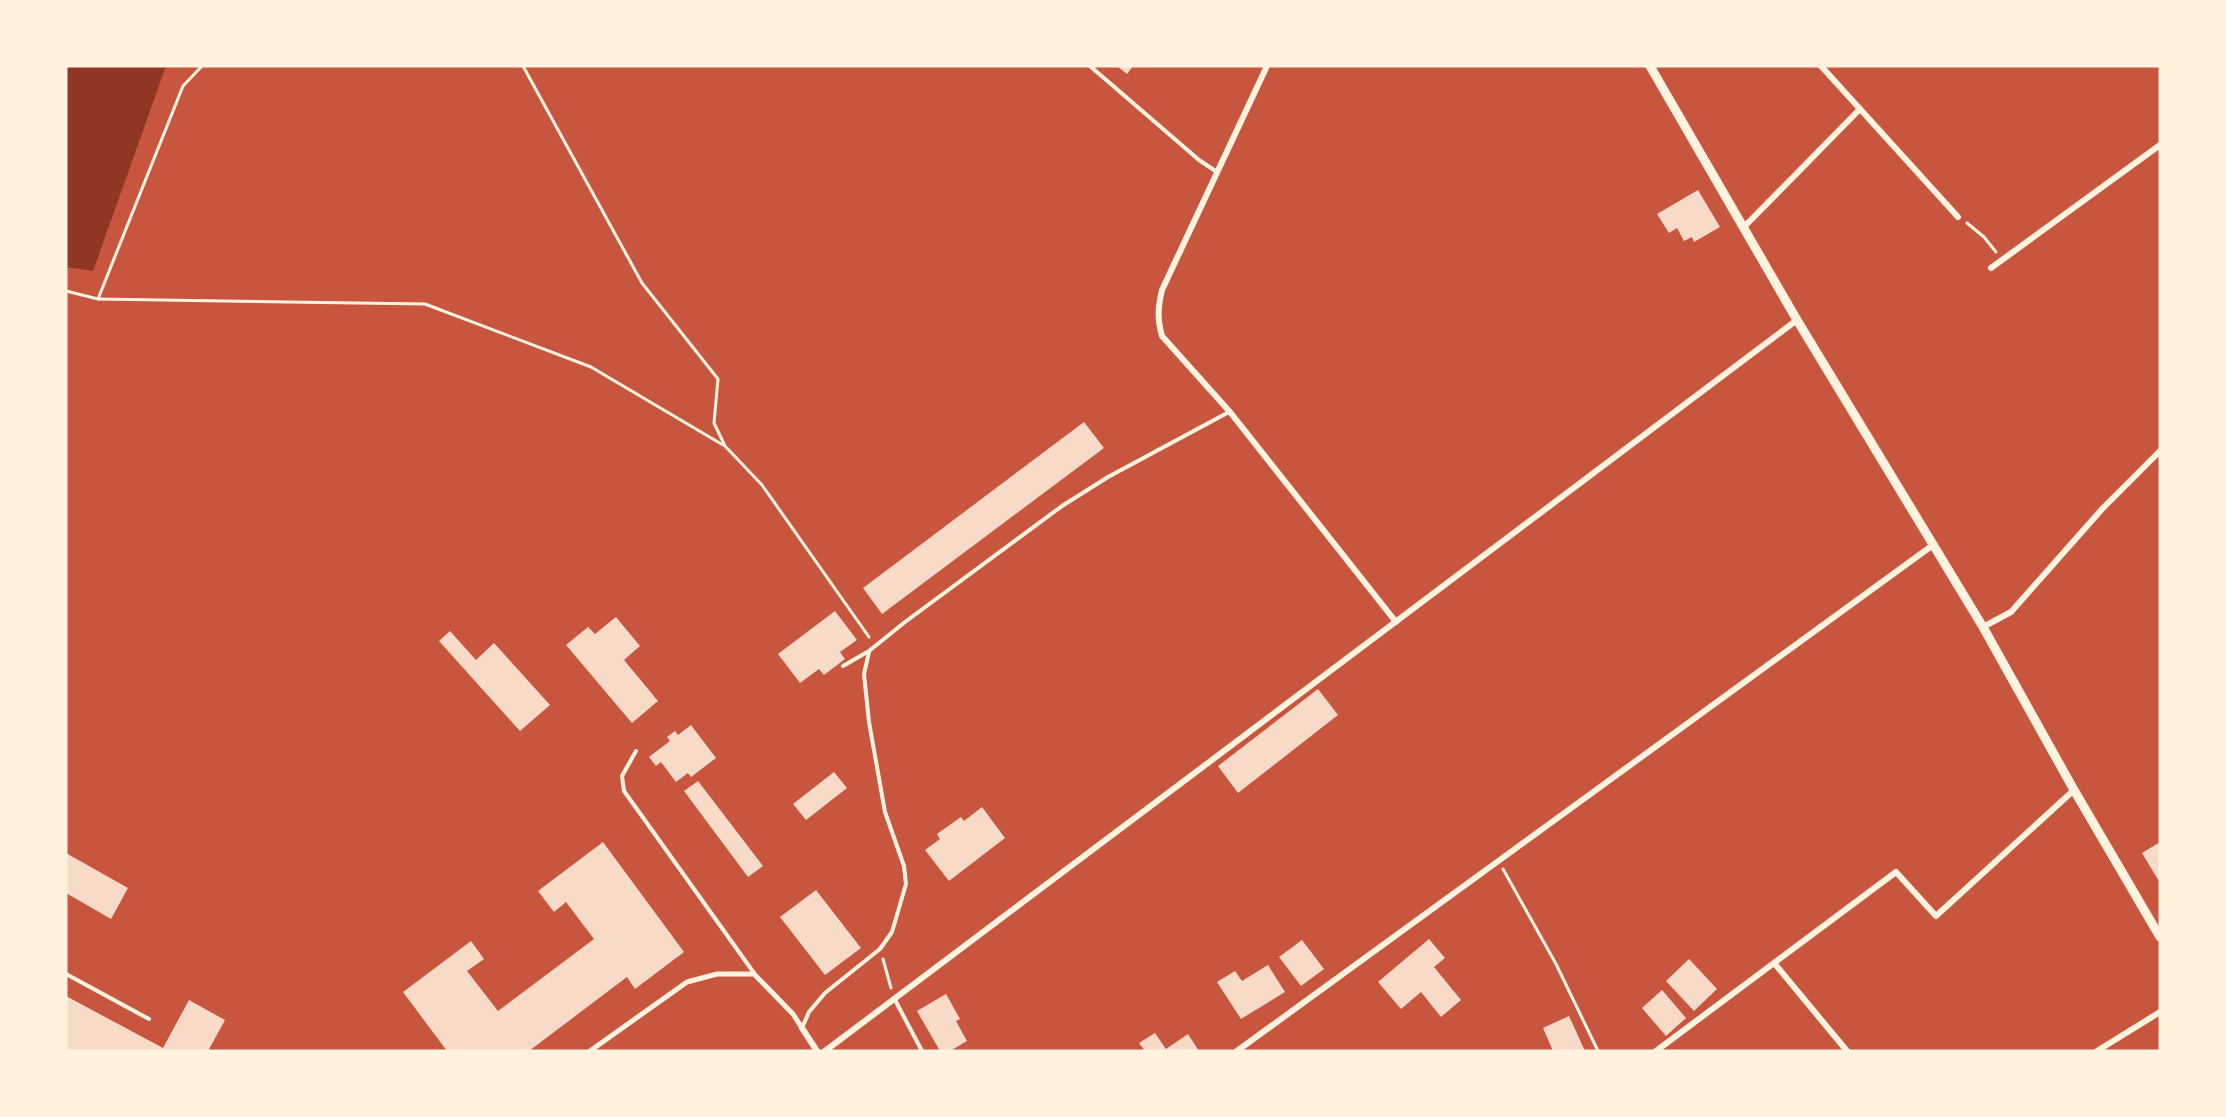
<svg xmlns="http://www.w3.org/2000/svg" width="2226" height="1117" viewBox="0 0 2226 1117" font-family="'Work Sans',sans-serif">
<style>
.water{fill:#8f3625}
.building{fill:#f7dbc8}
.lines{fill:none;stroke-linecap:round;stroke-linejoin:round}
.path{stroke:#fff3e0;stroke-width:3}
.service{stroke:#fff3e0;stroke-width:4}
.pedestrian{stroke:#fff3e0;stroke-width:5}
.minor{stroke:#fff3e0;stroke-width:6}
.tertiary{stroke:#fff3e0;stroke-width:9}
</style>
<rect width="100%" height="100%" fill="#c8553d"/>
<!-- water -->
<polygon class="water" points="66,66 166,66 93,271 66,267"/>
<!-- building -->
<g class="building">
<polygon points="1117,66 1133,66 1127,74"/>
<polygon points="1698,190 1720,227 1694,242 1692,237 1684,241 1677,228 1669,233 1657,214"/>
<polygon points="1084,422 1104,448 882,614 863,588"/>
<polygon points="835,611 857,640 840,652 845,659 824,675 819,669 800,683 778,654"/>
<polygon points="616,617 640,646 624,660 658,701 632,723 566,645 588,627 595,634"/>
<polygon points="450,631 476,660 494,643 550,705 520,731 439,641"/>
<polygon points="1318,689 1338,715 1238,793 1218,766"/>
<polygon points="691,725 716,758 691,777 688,773 676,782 661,762 656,766 649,757 670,741 667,737 675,731 678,735"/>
<polygon points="834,772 847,788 806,820 793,804"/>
<polygon points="698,781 763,866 748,877 684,791"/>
<polygon points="982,807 1005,838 949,881 925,850 940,839 937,834 961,817 964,821"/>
<polygon points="603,842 684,952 635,989 627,977 529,1051 447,1051 403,992 471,941 484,959 467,971 498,1011 594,939 566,902 554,912 538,891"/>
<polygon points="2160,842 2160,883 2142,853"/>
<polygon points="66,853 128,888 111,919 66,893"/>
<polygon points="816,890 861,948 825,975 780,917"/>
<polygon points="1429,939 1445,958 1434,967 1461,1000 1441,1017 1421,992 1401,1009 1378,982"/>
<polygon points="1302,940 1324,969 1301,986 1279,957"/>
<polygon points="1689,959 1717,989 1694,1011 1666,981"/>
<polygon points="1268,965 1285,992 1241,1019 1217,982 1235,971 1242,981"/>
<polygon points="1662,990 1686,1018 1666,1036 1642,1008"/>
<polygon points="946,994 960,1019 956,1021 967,1041 950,1051 940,1051 917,1011"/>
<polygon points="66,996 163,1048 189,1000 225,1020 208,1051 70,1051 66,1049"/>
<polygon points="1569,1016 1585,1051 1553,1051 1543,1028"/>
<polygon points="1155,1033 1166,1049 1188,1034 1199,1051 1145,1051 1139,1043"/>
</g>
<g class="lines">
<!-- path -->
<g class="path">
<polyline points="523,66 642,283 718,379 714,423 725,446 762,485 869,637"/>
<polyline points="1967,223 1984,237 1996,252"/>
<polyline points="66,291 98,299 183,86 202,66"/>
<polyline points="98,299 425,304 591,367 723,445"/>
<polyline points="1503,869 1556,964 1598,1051"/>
<polyline points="883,959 891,988"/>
</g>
<!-- service -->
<g class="service">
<polyline points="1090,66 1199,160 1217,172"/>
<polyline points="843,666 869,651 905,622 1062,506 1108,477 1229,412"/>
<polyline points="636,751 622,776 624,791 754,973"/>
<polyline points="66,974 149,1019"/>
<polyline points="894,998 922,1051"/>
<polyline points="802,1028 809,1012 825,993 880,949 892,932 906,884 904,866 885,812 869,722 864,674 869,652"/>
</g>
<!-- pedestrian -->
<polyline class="pedestrian" points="590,1051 687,982 717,974 754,974 793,1014 802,1028"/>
<!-- minor -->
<g class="minor">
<path d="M1267 66 1162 290C1158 307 1157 319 1162 336L1230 412 1396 622"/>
<polyline points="1821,66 1958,217"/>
<polyline points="1744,227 1860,109"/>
<polyline points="1991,268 2160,145"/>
<polyline points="1983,627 2011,612 2103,508 2160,451"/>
<polyline points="1775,964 1847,1051"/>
<polyline points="802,1028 817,1051"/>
<polyline points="825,1051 1797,320"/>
<polyline points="1237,1051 1933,545"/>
<polyline points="1656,1051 1896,872 1936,916 2074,790"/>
<polyline points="2097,1051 2160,1012"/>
</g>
<!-- tertiary -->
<polyline class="tertiary" points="1650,66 1797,320 1983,627 2074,790 2160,937"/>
</g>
<!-- border -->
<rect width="2226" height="1117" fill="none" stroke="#fff3e0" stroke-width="135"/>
</svg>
